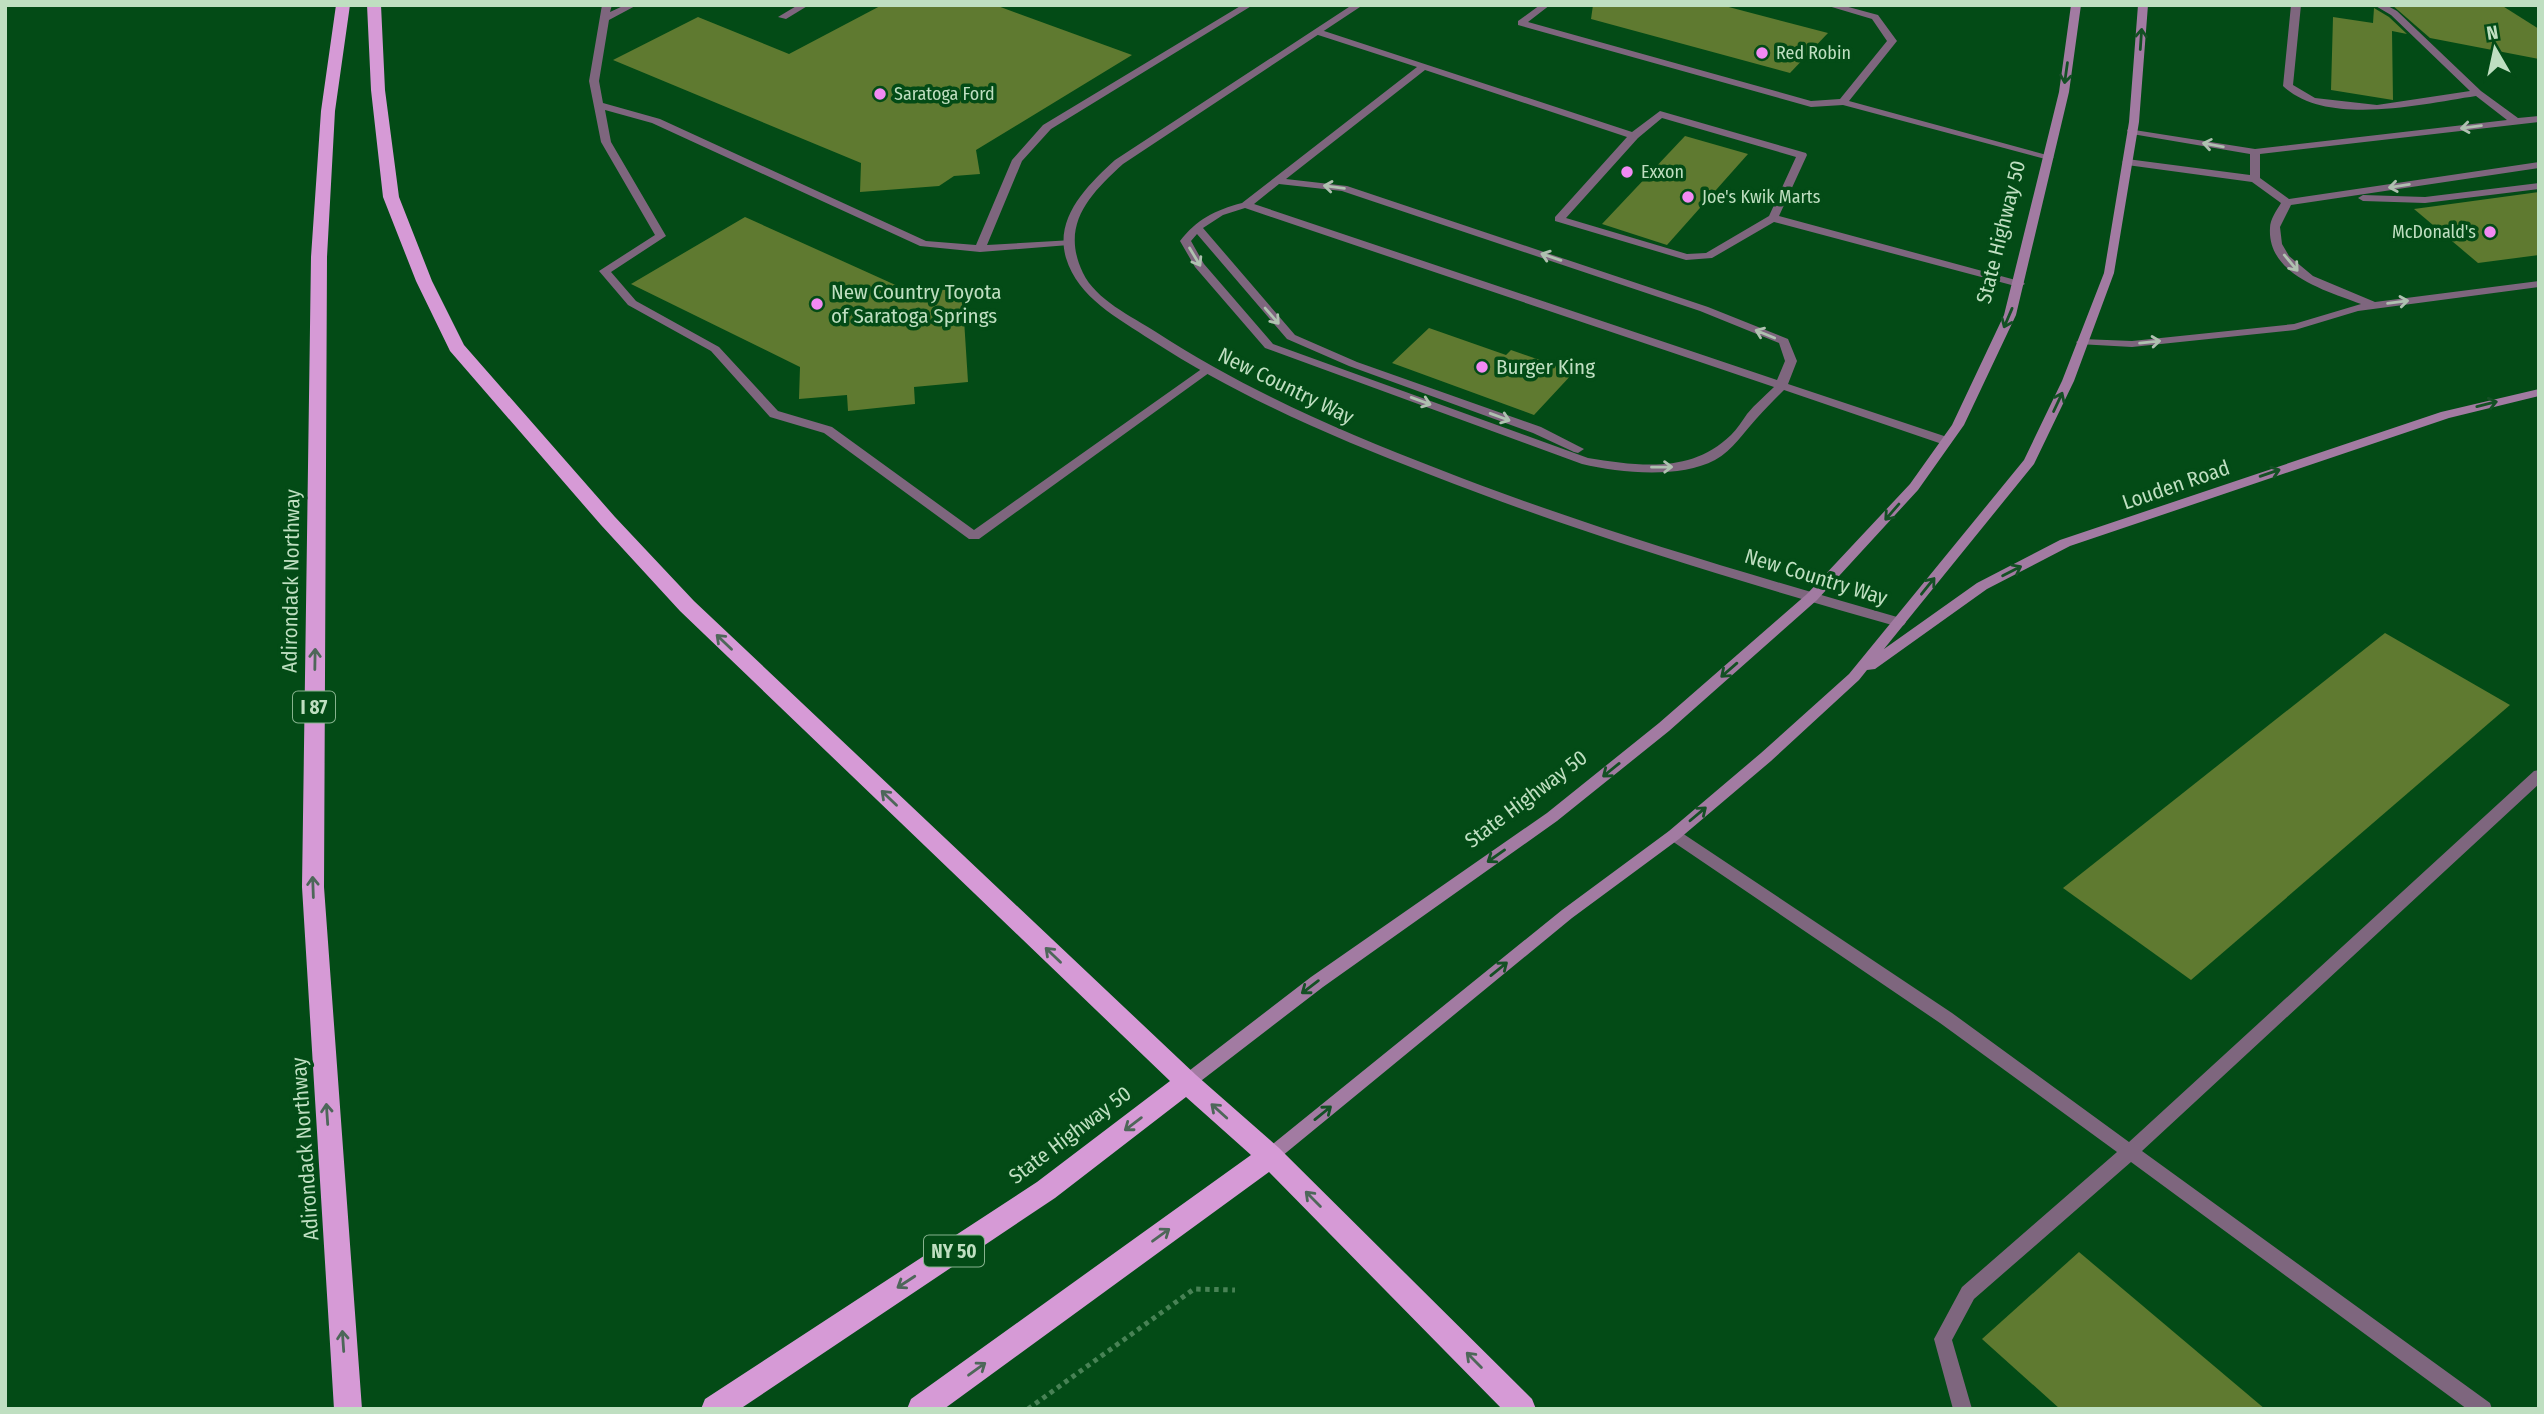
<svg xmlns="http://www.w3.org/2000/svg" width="2544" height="1414" viewBox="0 0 2544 1414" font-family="'Fira Sans Condensed',sans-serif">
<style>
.building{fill:#5f7a30}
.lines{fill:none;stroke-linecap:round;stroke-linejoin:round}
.path{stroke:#488255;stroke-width:5;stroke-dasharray:4.5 4.5;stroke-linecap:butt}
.lane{fill:#7e667e;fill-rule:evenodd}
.street{fill:#7e667e;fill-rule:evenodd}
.secondary{fill:#a27ba2;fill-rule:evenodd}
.highway{fill:#d69ad6;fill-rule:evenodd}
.oneway{stroke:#135024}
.oneway2{stroke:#afc1b0}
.oneway3{stroke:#4d6759}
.poi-dot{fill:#f28af3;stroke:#034b16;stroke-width:2.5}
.labels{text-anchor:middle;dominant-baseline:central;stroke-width:7;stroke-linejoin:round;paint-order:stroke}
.far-poi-label{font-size:18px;fill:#bfdfc1;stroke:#034b16;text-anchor:start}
.shield{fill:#034b16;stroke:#87b38e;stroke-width:2}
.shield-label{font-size:19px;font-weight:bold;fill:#bfdfc1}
.street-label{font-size:21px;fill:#bfdfc1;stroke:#034b16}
.poi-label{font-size:21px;fill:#bfdfc1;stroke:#034b16;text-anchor:start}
</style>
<rect width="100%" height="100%" fill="#034b16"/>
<!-- building -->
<g class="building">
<polygon points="882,5 995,5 1132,55 976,150 980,174 954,176 939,186 860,192 861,163 613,60 698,17 789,54"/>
<polygon points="1593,5 1721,5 1828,33 1790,73 1591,19"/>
<polygon points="2392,5 2501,5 2539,29 2539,59 2430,38"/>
<polygon points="2374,8 2389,17 2407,34 2392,31 2393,100 2331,90 2333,17 2373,23"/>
<polygon points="1685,136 1748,154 1667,245 1602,224"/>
<polygon points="2539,192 2539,255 2478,263 2414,209"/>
<polygon points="745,217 911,292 962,288 968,382 914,387 915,404 848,411 847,395 799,399 800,367 631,284"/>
<polygon points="1429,328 1506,355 1511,350 1574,372 1534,415 1392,363"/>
<polygon points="2385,633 2510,705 2191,980 2063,888"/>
<polygon points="2079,1252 2265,1409 2060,1409 1982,1339"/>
</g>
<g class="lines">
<!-- path -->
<polyline class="path" points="1028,1409 1194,1289 1235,1290"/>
<!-- lane -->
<g class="lane">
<polygon points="602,5 612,5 610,12 625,5 637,5 609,20 599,81 603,103 660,119 926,241 976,245 1012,160 1043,125 1242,5 1253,5 1051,129 1022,161 987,245 1073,240 1074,242 1069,245 980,252 920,246 652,123 605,110 611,142 666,236 611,272 636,301 719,347 778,411 832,427 974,530 1203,368 1207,366 1213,370 979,539 969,539 824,433 770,417 711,351 628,305 599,271 655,235 601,142 589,81"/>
<polygon points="798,5 809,5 786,19 778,17"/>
<polygon points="1540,5 1550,5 1528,22 1811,101 1840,99 1887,41 1872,19 1825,5 1841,5 1878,15 1897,41 1849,101 2054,157 2049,160 1843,105 1811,107 1518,25 1518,21"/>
<path d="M2291 5H2301L2293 85 2315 98 2377 105 2470 91 2391 15 2374 5H2386L2397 11 2481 91 2518 118 2539 116V122L2260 154V178L2289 199 2539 162V168L2291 205 2280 227 2282 244 2289 256 2313 276 2375 302 2539 281V287L2358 311 2295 330 2132 347 2078 344 2076 342 2082 339 2132 341 2294 324 2361 304C2327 291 2267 275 2270 228 2270 219 2277 210 2281 203L2252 182 2127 165 2122 162 2127 159 2250 175V154L2132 134 2127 131 2128 129 2255 149 2507 120 2476 96C2422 104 2327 127 2283 86Z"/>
<path d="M1318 29 1632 132 1660 111 1806 153 1807 155 1779 216 2023 282 2025 284 2019 287 1774 222 1712 258 1686 260 1555 221V217L1627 137 1425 70 1286 179 1347 186 1708 307 1788 339 1797 361 1788 384 1950 438 1952 441 1950 444H1942L1784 390C1775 399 1766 408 1757 418 1744 432 1733 450 1715 460 1679 479 1620 473 1582 464L1265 348 1195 267 1180 241C1196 220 1215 210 1242 203L1417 67 1315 34 1313 32ZM1662 118 1796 157 1769 216 1706 253 1687 254 1566 218 1638 138ZM1279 184 1342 191 1700 311 1779 343 1785 361 1777 380 1254 204ZM1245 208 1774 387C1765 396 1755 404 1747 414 1742 421 1737 429 1731 435 1691 474 1639 466 1588 458L1273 344 1204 264 1191 241 1197 234 1287 339 1349 366 1533 433 1574 452 1578 453 1584 449 1541 427 1357 362 1295 335 1203 228 1223 215Z"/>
<polygon points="2539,183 2539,189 2425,203 2363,201 2358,198 2363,195 2425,197"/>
<polygon points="2539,770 2539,784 2142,1151 2490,1403 2492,1409 2467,1409 2131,1162 1974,1299 1952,1340 1972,1409 1953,1409 1934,1339 1962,1287 2117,1152 1940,1023 1669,839 1667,835 1669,831 1679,831 1952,1013 2129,1142 2534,771"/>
</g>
<!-- street -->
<path class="street" d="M1352 5H1363L1123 164C1089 195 1060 225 1083 273 1096 300 1131 316 1156 332 1245 390 1342 432 1441 470 1592 529 1748 574 1904 619L1906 622 1904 625 1899 627C1741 582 1584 535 1431 475 1334 438 1239 397 1151 340 1118 318 1078 298 1066 258 1054 217 1088 185 1115 160Z"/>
<!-- secondary -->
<g class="secondary">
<polygon points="2071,5 2081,5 2069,92 2016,315 1964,425 1918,490 1817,600 1669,731 1557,821 1323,987 1193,1087 1187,1089 1181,1087 1179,1082 1181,1077 1311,977 1547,813 1659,723 1807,594 1910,484 1952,425 2004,315 2059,92"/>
<polygon points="2138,5 2148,5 2139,122 2114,273 2074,381 2034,464 1884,649 1977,583 2060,540 2441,412 2539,389 2539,396 2449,418 2070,546 1987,589 1875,669 1867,670 1859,680 1771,761 1679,839 1572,918 1276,1161 1270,1163 1264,1161 1261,1156 1264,1151 1562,910 1669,831 1761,753 1849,674 2024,460 2062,381 2104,273 2129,122"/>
</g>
<!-- highway -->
<g class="highway">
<polygon points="336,5 350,5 335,111 327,257 324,887 362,1409 334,1409 302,887 311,257 321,111"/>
<polygon points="367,5 381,5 385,90 399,197 432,281 464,345 615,517 694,601 1196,1075 1279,1148 1532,1399 1536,1409 1502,1409 1269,1172 944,1409 907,1409 911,1399 1251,1155 1186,1097 1055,1198 740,1409 701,1409 705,1399 1037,1182 1170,1081 680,611 601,525 450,351 416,281 383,197 371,90"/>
</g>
</g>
<!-- one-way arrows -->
<defs><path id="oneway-shaft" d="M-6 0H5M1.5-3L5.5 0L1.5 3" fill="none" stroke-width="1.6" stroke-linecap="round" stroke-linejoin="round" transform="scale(1.75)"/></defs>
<g class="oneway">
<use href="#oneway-shaft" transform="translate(2141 39) rotate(-86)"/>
<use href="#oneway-shaft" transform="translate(2066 73) rotate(98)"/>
<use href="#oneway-shaft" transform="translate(2008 318) rotate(113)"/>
<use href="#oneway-shaft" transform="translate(2058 402) rotate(-65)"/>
<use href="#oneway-shaft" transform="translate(2487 404) rotate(-14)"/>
<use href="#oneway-shaft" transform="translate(2270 473) rotate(-19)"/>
<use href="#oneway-shaft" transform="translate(1892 512) rotate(131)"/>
<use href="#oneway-shaft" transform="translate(2012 571) rotate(-27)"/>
<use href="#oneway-shaft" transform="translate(1928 586) rotate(-51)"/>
<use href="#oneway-shaft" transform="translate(1729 670) rotate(139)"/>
<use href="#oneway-shaft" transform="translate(1611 770) rotate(141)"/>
<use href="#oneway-shaft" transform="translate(1698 814) rotate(-40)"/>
<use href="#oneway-shaft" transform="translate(1496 856) rotate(145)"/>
<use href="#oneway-shaft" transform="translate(1499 969) rotate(-39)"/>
<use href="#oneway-shaft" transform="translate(1310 987) rotate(143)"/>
<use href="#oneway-shaft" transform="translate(1323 1113) rotate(-39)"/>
</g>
<g class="oneway2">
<use href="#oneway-shaft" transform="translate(2471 127) rotate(173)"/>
<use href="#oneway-shaft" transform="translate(2213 145) rotate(-170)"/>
<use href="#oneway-shaft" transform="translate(2399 186) rotate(171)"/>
<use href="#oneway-shaft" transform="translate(1334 187) rotate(-173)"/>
<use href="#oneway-shaft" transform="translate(1195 257) rotate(59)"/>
<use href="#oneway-shaft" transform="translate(1551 257) rotate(-161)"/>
<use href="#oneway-shaft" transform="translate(2291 263) rotate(50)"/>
<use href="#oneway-shaft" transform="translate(2398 302) rotate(-7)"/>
<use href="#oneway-shaft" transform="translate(1272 316) rotate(49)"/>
<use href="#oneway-shaft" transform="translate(1765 334) rotate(-158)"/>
<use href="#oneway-shaft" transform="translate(2150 342) rotate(-6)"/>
<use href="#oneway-shaft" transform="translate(1421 401) rotate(20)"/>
<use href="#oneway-shaft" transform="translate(1500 417) rotate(20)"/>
<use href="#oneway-shaft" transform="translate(1662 467) rotate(-1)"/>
</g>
<g class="oneway3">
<use href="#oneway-shaft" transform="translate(724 642) rotate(-136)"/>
<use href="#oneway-shaft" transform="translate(315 659) rotate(-89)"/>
<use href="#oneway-shaft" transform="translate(889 798) rotate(-136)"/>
<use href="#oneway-shaft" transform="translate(313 887) rotate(-92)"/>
<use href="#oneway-shaft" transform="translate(1053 955) rotate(-136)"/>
<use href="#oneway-shaft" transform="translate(1219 1111) rotate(-138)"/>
<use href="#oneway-shaft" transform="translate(327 1114) rotate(-94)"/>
<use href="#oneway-shaft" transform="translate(1133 1124) rotate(143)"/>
<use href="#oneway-shaft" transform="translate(1313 1199) rotate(-135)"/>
<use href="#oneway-shaft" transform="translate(1161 1235) rotate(-36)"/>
<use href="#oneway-shaft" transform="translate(906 1282) rotate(147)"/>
<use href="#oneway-shaft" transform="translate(343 1341) rotate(-94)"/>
<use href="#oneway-shaft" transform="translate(1474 1360) rotate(-135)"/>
<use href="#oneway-shaft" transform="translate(977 1369) rotate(-36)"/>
</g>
<!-- markers -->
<g class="poi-dot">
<circle cx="1762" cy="53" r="7"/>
<circle cx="880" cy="94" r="7"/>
<circle cx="1627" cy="172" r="7"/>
<circle cx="1688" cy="197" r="7"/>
<circle cx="2490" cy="232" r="7"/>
<circle cx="817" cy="304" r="7"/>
<circle cx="1482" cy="367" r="7"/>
</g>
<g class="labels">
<!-- far-poi labels -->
<g class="far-poi-label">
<text x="1776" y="53">Red Robin</text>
<text x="894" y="94">Saratoga Ford</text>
<text x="1641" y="172">Exxon</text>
<text x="1702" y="197">Joe's Kwik Marts</text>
<text x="2476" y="232" text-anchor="end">McDonald's</text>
</g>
<!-- shield labels -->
<g class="shield">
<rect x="293" y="691.5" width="42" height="31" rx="5"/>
<rect x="924" y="1235.5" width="60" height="31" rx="5"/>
</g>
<g class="shield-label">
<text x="314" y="707">I 87</text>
<text x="954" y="1251">NY 50</text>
</g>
<!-- street labels -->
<g class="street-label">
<text transform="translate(2001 232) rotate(-76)">State Highway 50</text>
<text transform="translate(1286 386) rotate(26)">New Country Way</text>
<text transform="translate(2176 485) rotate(-19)">Louden Road</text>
<text transform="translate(1816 577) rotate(17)">New Country Way</text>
<text transform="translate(291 581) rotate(-89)">Adirondack Northway</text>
<text transform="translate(1526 799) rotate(-37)">State Highway 50</text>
<text transform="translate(1070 1135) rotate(-37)">State Highway 50</text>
<text transform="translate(305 1149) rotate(-94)">Adirondack Northway</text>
</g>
<!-- poi labels -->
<g class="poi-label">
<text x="831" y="292">New Country Toyota<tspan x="831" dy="24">of Saratoga Springs</tspan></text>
<text x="1496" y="367">Burger King</text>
</g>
</g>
<!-- border -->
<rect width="2544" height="1414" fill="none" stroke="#bfdfc1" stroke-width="14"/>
<!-- north arrow -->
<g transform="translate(2495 49) rotate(351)" stroke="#034b16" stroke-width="5" paint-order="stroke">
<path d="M0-5L12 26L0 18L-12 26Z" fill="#bfdfc1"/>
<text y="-10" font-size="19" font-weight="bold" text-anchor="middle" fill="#bfdfc1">N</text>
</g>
</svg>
